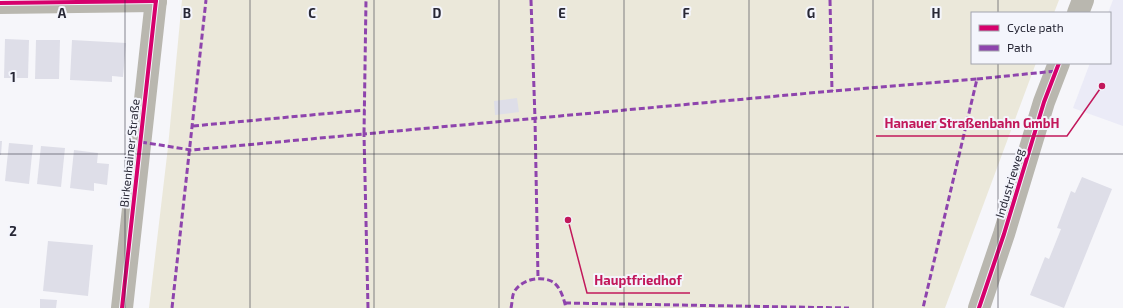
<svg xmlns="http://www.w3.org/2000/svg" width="1123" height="308" viewBox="0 0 1123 308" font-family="'Exo 2',sans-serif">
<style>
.built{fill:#ebebf7}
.green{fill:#ebe8da}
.building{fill:#dedee8}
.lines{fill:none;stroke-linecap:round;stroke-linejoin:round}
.minor{stroke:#b9b7af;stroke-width:22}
.quiet{stroke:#8e44ad;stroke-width:3;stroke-dasharray:6 3;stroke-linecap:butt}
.cycleway-casing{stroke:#f4f5fc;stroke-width:6}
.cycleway{stroke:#d6006c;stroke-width:4}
.grid{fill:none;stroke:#282836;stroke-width:1;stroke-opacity:0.55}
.labels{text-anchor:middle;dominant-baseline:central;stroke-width:4;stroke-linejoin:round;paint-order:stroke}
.street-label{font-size:12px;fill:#282836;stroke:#f4f5fc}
.grid-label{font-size:13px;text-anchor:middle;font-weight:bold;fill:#282836;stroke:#f4f5fc;stroke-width:4;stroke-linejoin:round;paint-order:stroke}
.leader{fill:none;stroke:#c2185b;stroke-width:1.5}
.callout-dot{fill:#c2185b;stroke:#f4f5fc;stroke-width:1.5}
.callout-label{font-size:13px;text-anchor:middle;font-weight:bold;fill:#c2185b;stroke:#f4f5fc;stroke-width:4;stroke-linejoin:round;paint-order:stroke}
</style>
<rect width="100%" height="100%" fill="#f6f6fa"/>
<!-- built -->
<polygon class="built" points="1113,0 1123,0 1123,126 1073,108 1090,63 1110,63 1110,13 1108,13"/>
<!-- green -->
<polygon class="green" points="182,0 1059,0 1054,13 972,13 972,63 1036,63 945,308 149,308 168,147"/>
<!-- building -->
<g class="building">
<polygon points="5,39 29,40 28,78 4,78"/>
<polygon points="36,40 60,40 59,79 35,79"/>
<polygon points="72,40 126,43 123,77 112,76 112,82 70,80"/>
<polygon points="517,98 519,112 495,115 494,101"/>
<polygon points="0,141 2,141 1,155 0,155"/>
<polygon points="9,143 33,145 29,184 5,181"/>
<polygon points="41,146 65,148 61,187 37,184"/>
<polygon points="74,150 98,153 97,163 109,164 107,185 94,183 94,191 70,188"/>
<polygon points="1082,177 1112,189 1064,308 1030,295 1045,257 1049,259 1061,229 1057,228 1071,191 1075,193"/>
<polygon points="48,241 93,245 88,296 43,291"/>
<polygon points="40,299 57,300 56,308 40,308"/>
</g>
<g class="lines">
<!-- minor -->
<g class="minor">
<polyline points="0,3 156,1"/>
<polyline points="1078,13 1083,0"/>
<polyline points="122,308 156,0"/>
<polyline points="979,308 1004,234 1044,102 1059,63"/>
</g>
<!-- quiet -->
<g class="quiet">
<polyline points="531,0 535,119 538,278"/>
<polyline points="830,0 832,91"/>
<polyline points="977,79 1056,71"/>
<polyline points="193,126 365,110"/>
<polyline points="141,142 191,150 364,134 366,0"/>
<polyline points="565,303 849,308"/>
<polyline points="172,308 206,0"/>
<polyline points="368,308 364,134 832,91 977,79 923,308"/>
<path d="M511 308C512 304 512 299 513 295 517 281 538 275 551 281 560 285 564 299 566 308"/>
</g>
<defs>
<g id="cycleway">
<polyline points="0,3 156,1"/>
<polyline points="122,308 156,0"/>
<polyline points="979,308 1004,234 1044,102 1059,63"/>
</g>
</defs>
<!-- cycleway casing -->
<use href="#cycleway" class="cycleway-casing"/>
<!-- cycleway -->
<use href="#cycleway" class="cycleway"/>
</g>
<!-- grid -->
<path class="grid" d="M125 0V308M250 0V308M374 0V308M499 0V308M624 0V308M749 0V308M873 0V308M998 0V13M998 63V308M0 154H1123"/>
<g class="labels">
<!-- street labels -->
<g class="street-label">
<text transform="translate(129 153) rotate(-84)">Birkenhainer Straße</text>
<text transform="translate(1009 183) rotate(-73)">Industrieweg</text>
</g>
</g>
<g class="grid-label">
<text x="62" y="18">A</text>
<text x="187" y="18">B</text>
<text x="312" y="18">C</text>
<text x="437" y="18">D</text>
<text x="562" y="18">E</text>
<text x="686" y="18">F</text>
<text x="811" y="18">G</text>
<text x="936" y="18">H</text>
<text x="13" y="82">1</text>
<text x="13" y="236">2</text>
</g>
<!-- callouts -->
<path class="leader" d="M1102 86L1067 136H876M568 220L587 293H690"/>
<g class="callout-dot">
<circle cx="1102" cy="86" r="4"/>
<circle cx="568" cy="220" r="4"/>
</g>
<g class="callout-label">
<text x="972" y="128">Hanauer Straßenbahn GmbH</text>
<text x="638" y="285">Hauptfriedhof</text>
</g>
<!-- legend -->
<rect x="971" y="12" width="140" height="52" fill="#f4f5fc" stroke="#a2a3ad"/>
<rect x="979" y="25" width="20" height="6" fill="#d6006c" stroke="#a2a3ad"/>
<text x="1007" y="32" font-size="12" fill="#282836">Cycle path</text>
<rect x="979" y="45" width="20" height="6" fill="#8e44ad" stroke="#a2a3ad"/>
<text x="1007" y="52" font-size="12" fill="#282836">Path</text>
</svg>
